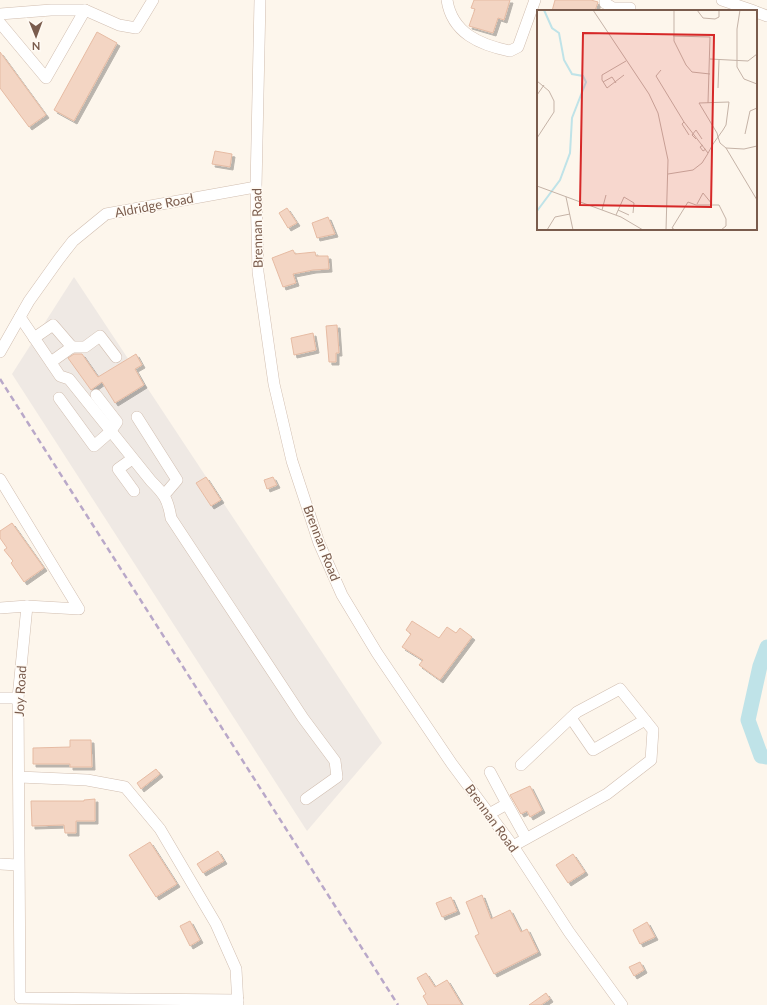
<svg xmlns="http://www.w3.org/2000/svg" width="767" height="1005" viewBox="0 0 767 1005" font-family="Lato,sans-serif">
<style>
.industrial{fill:#efe9e4}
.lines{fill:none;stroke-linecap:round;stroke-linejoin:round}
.river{stroke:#bfe3e8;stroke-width:15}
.building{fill:#f3d5c3;stroke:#e6bba3;filter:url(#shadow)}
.minor-casing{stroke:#d1beb0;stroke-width:12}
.minor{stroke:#fff;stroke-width:11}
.rail{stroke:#b9a8c9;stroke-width:2.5;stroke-dasharray:6 4;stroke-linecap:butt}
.labels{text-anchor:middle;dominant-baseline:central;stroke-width:3;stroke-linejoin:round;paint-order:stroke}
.street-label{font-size:13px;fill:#7a5c4d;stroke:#fffaf3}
.inset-river{fill:none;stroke:#bfe3e8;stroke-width:2}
.inset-road{fill:none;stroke:#c5b3a7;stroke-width:1}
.view{fill:#d62828;fill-opacity:0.15;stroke:#d62828;stroke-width:2}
.inset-edge{fill:none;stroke:#7a5c4d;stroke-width:2}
</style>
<defs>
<filter id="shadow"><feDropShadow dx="3" dy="3" stdDeviation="0" flood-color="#0004"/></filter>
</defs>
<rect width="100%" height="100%" fill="#fdf6ec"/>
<!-- industrial -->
<polygon class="industrial" points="74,277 382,743 307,831 12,374"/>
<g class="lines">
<!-- river -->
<polyline class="river" points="767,647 760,666 748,720 761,756 767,757"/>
</g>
<!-- building -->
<g class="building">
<polygon points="474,0 510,0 504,20 498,18 493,33 469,26 475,9 471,8"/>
<polygon points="555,0 591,0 598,2 595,11 552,11"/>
<polygon points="97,32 117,43 74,121 54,110"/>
<polygon points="0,52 46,115 29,127 0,88"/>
<polygon points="215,151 232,154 230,167 212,164"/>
<polygon points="287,208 297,223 288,228 279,213"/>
<polygon points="328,217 335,234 317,238 312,223"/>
<polygon points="293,250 295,254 315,252 316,256 328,256 329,269 313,270 293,274 296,283 283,287 272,258"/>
<polygon points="337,325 339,353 336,353 336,362 329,362 326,326"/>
<polygon points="313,333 316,350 294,355 291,338"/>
<polygon points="74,354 82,354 98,377 136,354 142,365 135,369 144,385 115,403 102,382 91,390 68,358"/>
<polygon points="206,477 221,500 211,506 196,483"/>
<polygon points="273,477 277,485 267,489 264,480"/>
<polygon points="12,523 44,568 24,582 11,563 13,561 4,550 7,548 0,538 0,531"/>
<polygon points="412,621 439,638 447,627 456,633 460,628 472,637 440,680 419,665 423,660 402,647 411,634 406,630"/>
<polygon points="70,740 91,740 92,767 70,767 70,764 33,764 33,748 70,747"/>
<polygon points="156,769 160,774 141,789 137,783"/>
<polygon points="530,786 542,810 530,817 527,811 521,814 510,795"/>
<polygon points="95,799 95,821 76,821 76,833 65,833 64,825 32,826 31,801 84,801 84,800"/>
<polygon points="150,842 177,884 156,897 129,855"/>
<polygon points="218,851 224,861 203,873 197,864"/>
<polygon points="573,854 585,872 568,883 556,865"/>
<polygon points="482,895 491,919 510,910 521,932 527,929 538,952 494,974 475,936 479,934 466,902"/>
<polygon points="451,897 457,911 442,917 436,903"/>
<polygon points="190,921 200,940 190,946 180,926"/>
<polygon points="647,922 655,937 640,944 633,930"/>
<polygon points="640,962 644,970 634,976 629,967"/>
<polygon points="426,973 435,987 447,980 462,1005 428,1005 423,996 426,994 417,978"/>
<polygon points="546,993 550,999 541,1005 529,1005"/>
</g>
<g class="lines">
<defs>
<g id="minor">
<polyline points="260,0 256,187 258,272 274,384 292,461 319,543 342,595 377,653 452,764 513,846 569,932 622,1005"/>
<path d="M447 0C452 33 480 45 510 51L518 47 535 0"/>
<polyline points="605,0 605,3 613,8 630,8"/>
<polyline points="722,0 754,11"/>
<polyline points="756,12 767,16"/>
<polyline points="0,14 51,10 85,10 119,25 136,28 153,0"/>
<polyline points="0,23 46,78 85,10"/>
<path d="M20 317 60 376 69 379 151 481C164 494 168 499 171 518L303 718 335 761 337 777 306 799"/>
<polyline points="34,338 53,325 72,347 51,362"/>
<polyline points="72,347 85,347 100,336 116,357"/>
<polyline points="0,352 29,301 59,259 73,241 106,214 256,187"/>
<polyline points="59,398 94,446 110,432 117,422 96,395"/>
<polyline points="137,417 177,480 165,494"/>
<polyline points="132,459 118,469 134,491"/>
<polyline points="0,479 79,609 27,606 0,608"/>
<polyline points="27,606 18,698 20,998 238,1000"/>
<polyline points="0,698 18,698"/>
<polyline points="571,718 593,750 645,720"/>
<polyline points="19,777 87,780 125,787 160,829 216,924 236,969 238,1005"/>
<polyline points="507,804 526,838"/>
<polyline points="489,814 507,804 490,772"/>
<polyline points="513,846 607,794 651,760 653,730 620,689 577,712 521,765"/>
<polyline points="0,864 18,865"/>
</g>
</defs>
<!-- minor casing -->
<use href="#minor" class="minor-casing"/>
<!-- minor -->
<use href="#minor" class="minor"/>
<!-- rail -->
<polyline class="rail" points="0,379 398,1005"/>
</g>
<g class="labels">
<!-- street labels -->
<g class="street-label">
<text transform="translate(154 205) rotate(-11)">Aldridge Road</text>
<text transform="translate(257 228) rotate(-91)">Brennan Road</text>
<text transform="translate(322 543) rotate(69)">Brennan Road</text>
<text transform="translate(20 691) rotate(-87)">Joy Road</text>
<text transform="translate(492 818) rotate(54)">Brennan Road</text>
</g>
</g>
<!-- overview -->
<g transform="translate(537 10)">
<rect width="220" height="220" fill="#fdf6ec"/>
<path class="inset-river" d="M0 201 23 170 33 143 35 108 49 72 46 66 35 64 27 50 22 23 15 18 7 0"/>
<path class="inset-road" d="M56 0 112 84 121 103 131 150 129 220M137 0V31L149 55 155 62 173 64M160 0 166 8 178 9 182 7V0M203 0 200 19V57L207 69 220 74M136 26 173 27 171 93M173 49 211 51 220 44M124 60 119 66 147 112 171 143M87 65 70 78 65 70V65L89 51M0 71 12 81 17 91V102L0 128M66 72 75 67 79 73M181 78 182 50M0 85 7 75M147 112 145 114 152 125M208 124 213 101 220 98M159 129 155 125 159 120 165 129M166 135 163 137 166 141 169 139M189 138 207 139 220 136M131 164 156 160 165 153 170 145 176 134 186 120 189 115 192 92 162 93 180 123 181 127 183 133 189 138 220 190M0 176 84 207 106 220M29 187 36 220M160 194 166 183 175 194M65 200 69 185M81 200 92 205M79 205 87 187 97 193 96 203M10 220 18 207 33 204M138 220 135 218 151 192 159 195H182L189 209V216L184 220"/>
<path class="view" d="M46 23 177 25 174 197 43 195Z"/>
<rect width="220" height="220" class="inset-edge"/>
</g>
<!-- north arrow -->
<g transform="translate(36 36) rotate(179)" stroke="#fffaf3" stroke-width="3" paint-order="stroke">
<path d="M0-3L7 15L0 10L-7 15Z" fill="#7a5c4d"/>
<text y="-6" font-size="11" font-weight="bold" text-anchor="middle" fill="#7a5c4d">N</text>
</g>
</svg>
